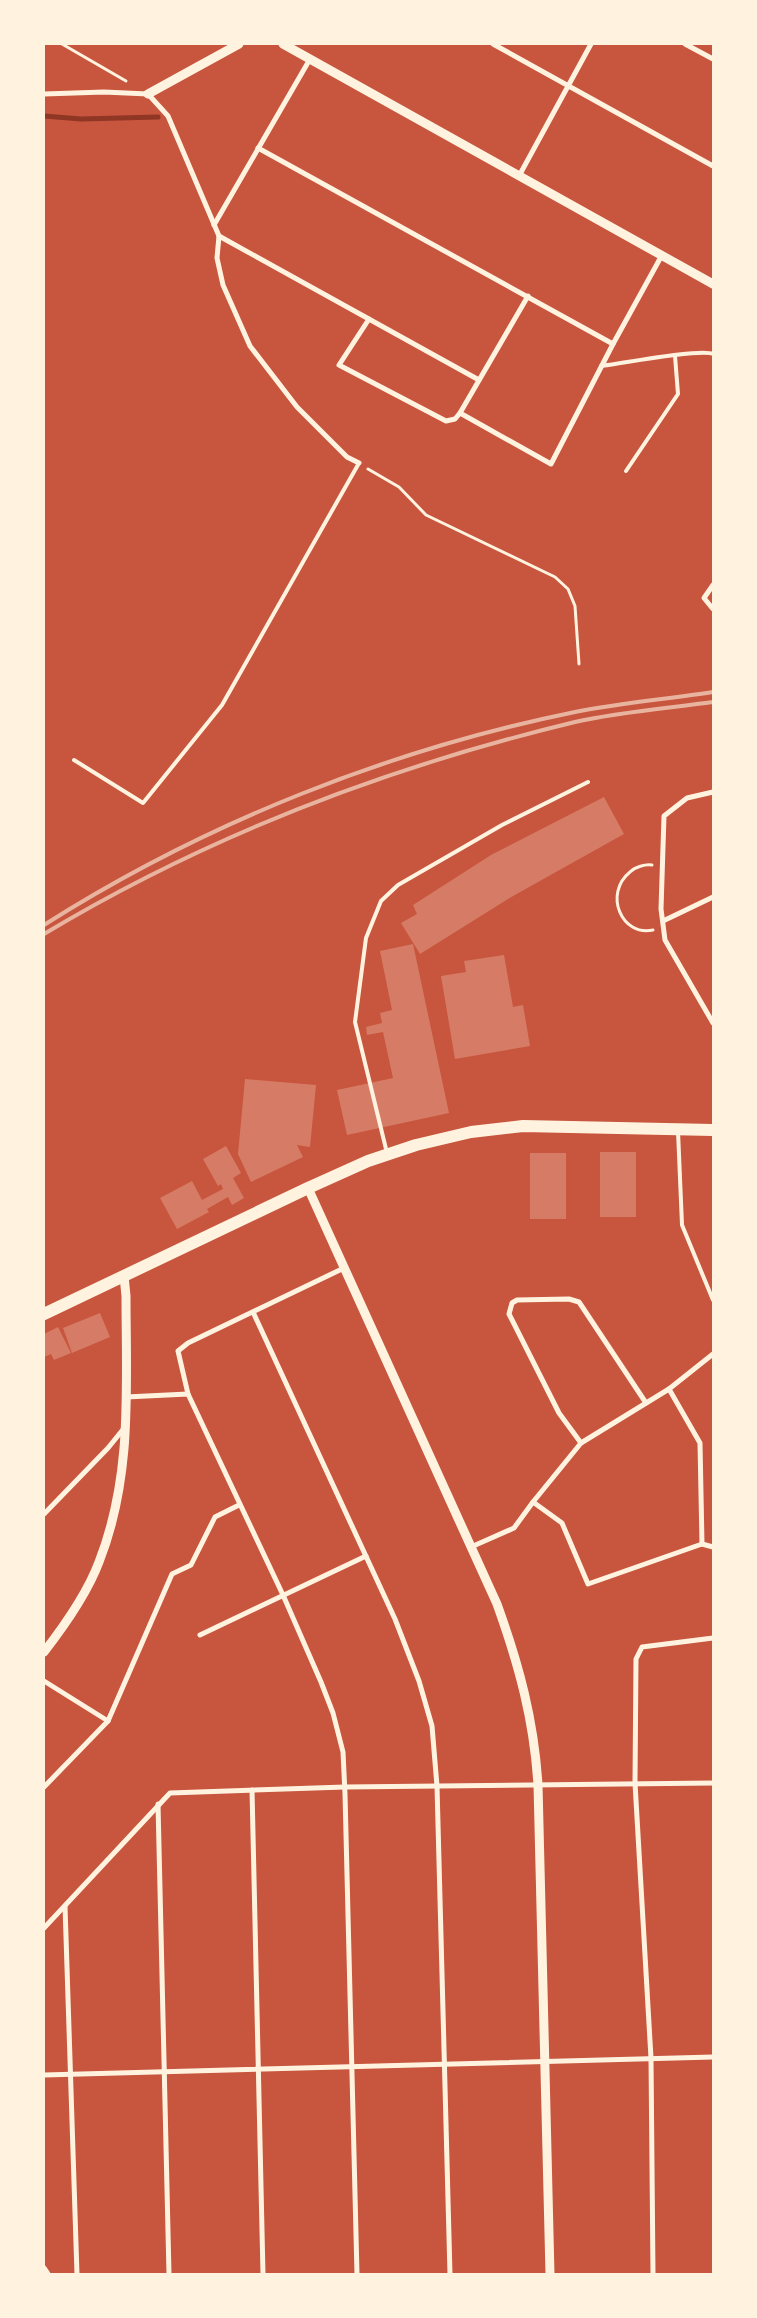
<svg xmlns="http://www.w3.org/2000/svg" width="757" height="2318" viewBox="0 0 757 2318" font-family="Signika,sans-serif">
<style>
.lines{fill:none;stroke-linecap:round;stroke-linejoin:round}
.stream{stroke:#8f3625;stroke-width:5}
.building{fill:#d67c66}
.path{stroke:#fff3e0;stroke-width:3}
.service{stroke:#fff3e0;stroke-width:4}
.minor{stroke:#fff3e0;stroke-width:5}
.tertiary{stroke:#fff3e0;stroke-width:9}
.primary{stroke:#fff3e0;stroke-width:12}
.rail{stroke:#e9b49f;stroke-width:4}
</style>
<rect width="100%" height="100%" fill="#c8553d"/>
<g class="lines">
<!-- stream -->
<polyline class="stream" points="44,116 81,119 158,117"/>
</g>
<!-- building -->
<g class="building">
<polygon points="604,797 624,834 513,896 420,954 401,923 417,914 413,905 491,855"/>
<polygon points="413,944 449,1113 347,1135 337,1090 393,1078 383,1032 367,1035 366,1027 382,1023 380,1013 392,1010 380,951"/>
<polygon points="504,955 513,1007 523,1005 530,1046 455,1059 441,976 466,972 464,961"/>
<polygon points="245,1079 316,1085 310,1147 297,1145 303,1157 251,1182 238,1154"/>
<polygon points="226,1146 241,1173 233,1178 244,1198 232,1205 228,1197 207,1209 209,1212 177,1229 160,1198 192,1181 202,1200 223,1189 221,1184 218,1186 203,1159"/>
<rect x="600" y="1152" width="36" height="65"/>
<rect x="530" y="1153" width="36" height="66"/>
<polygon points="100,1313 110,1337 72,1353 63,1328"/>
<polygon points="58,1327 71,1353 54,1360 51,1354 44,1357 44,1334"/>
</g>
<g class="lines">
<!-- path -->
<g class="path">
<polyline points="62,44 126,81"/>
<polyline points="368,469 399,487 426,515 555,577 568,589 575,606 579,664"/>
<path d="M652 865C645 864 635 867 630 872 603 894 622 937 653 930"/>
</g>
<!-- service -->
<g class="service">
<path d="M601 366C620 364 701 348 713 354"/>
<polyline points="626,471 678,394 675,356"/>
<polyline points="74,760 143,803 222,705 359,463"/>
<polyline points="678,1131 682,1225 713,1300"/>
<polyline points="387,1153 355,1022 366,938 381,901 398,885 502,825 588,782"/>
</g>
<!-- minor -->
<g class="minor">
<polyline points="493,44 713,166"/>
<polyline points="685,44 713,59"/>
<polyline points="44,94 104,92 148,94 168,116 219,236 217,258 223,285 250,346 297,407 347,457 359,463"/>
<polyline points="258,148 613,344"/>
<polyline points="519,176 591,44"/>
<polyline points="214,225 310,59"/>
<polyline points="219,236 479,380"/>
<polyline points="528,296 460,413 551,464 613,344 662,255"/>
<polyline points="369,319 339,365 446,421 455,419 460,413"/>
<polyline points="713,585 704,598 713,609"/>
<polyline points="713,792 687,798 664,816 661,909 665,940 713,1023"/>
<polyline points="663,921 713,897"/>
<polyline points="253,1312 395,1619 419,1681 432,1726 437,1786 450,2274"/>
<polyline points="669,1389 700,1443 702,1544"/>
<polyline points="188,1394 178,1351 188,1343 344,1268"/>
<polyline points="126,1397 188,1394 283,1595 321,1682 333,1713 343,1752 345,1794 357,2274"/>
<polyline points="581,1443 559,1413 509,1314 512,1303 517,1300 569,1299 579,1302 646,1403"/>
<polyline points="533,1502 581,1443 669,1389 713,1354"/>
<polyline points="44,1514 108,1448 125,1427"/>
<polyline points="471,1547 514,1528 533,1502 562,1523 588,1584 702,1544 713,1547"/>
<polyline points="200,1635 366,1556"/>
<polyline points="44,1681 108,1721"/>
<polyline points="44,1787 108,1721 172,1574 191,1565 215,1517 239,1505"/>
<polyline points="252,1790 263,2274"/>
<polyline points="158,1804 169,2274"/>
<polyline points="65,1906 77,2274"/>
<polyline points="44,1928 170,1793 345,1787 713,1783"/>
<polyline points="44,2075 713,2057"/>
<polyline points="44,2268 48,2274"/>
<polyline points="653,2274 651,2058 635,1783 636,1659 642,1647 713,1638"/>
</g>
<!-- tertiary -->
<g class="tertiary">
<polyline points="283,44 713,284"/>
<polyline points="148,94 239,44"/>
<path d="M308 1188 497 1604C519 1665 534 1720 538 1785L550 2274"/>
<path d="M44 1652C65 1625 87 1594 99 1562 133 1476 126 1386 126 1296L124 1276"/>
</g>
<!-- primary -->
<polyline class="primary" points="44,1314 308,1188 368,1161 416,1145 471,1132 523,1126 713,1130"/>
<!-- rail -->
<g class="rail">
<path d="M44 925C205 823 388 750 575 712 620 703 667 699 713 692"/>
<path d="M44 934C209 835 388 767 575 722 618 712 669 708 713 702"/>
</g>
</g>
<!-- border -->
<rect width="757" height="2318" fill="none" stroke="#fff3e0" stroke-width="90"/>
</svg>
